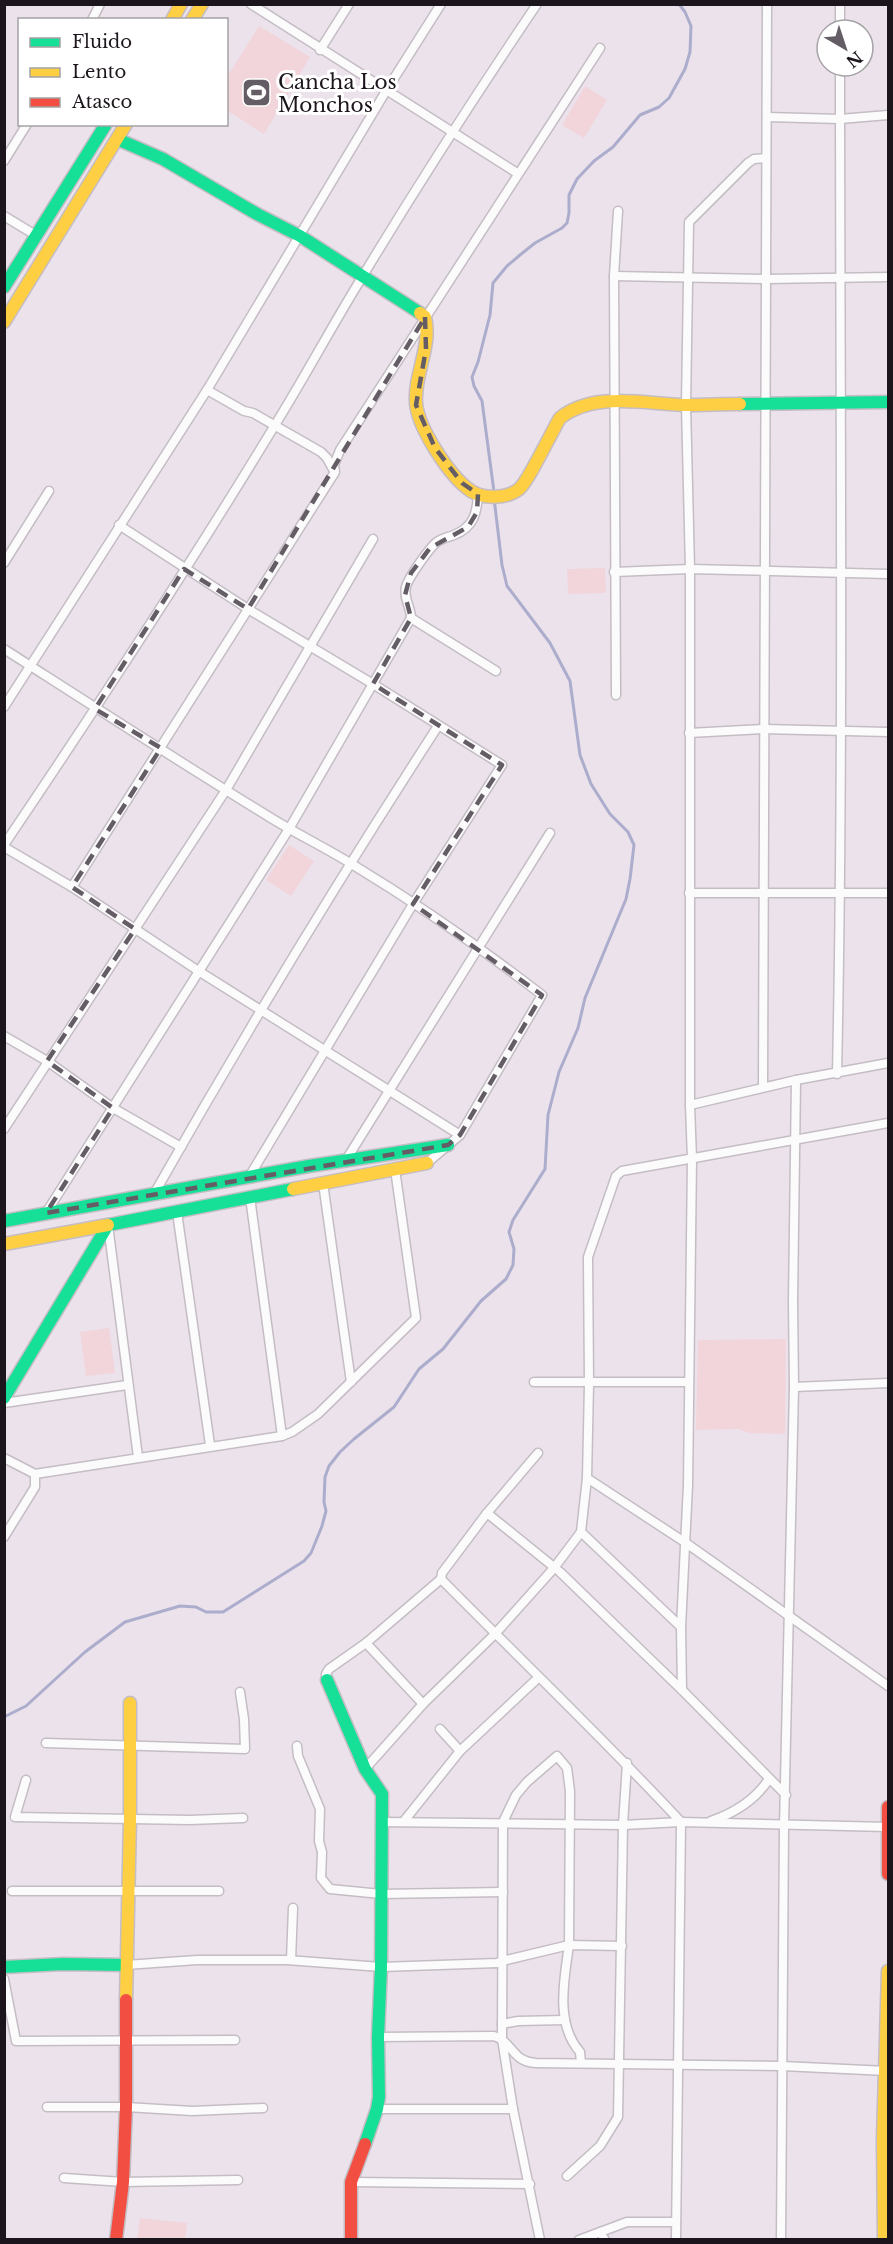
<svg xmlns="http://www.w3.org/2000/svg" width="893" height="2244" viewBox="0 0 893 2244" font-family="'Libre Baskerville',serif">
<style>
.green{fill:#f1d5db}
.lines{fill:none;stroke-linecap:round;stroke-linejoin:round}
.stream{stroke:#acadcc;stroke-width:3}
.street-casing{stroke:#c4bdc4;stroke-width:11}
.fast-casing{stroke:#c4bdc4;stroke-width:15}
.slow-casing{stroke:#c4bdc4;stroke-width:15}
.jam-casing{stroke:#c4bdc4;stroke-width:15}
.street{stroke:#fcfbfc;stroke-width:8}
.fast{stroke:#16e098;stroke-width:12}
.slow{stroke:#ffcf43;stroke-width:12}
.jam{stroke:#f24e42;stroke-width:12}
.marked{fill:none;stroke:#655d65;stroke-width:4.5;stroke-dasharray:12 8;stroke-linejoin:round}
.labels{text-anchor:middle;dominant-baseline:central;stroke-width:6;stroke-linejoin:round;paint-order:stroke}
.poi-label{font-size:20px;fill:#1c161c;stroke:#fff;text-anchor:start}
</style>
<rect width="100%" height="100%" fill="#ece2ec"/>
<!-- green -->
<g class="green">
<polygon points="259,26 310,57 264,134 226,110 227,77"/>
<polygon points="585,86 607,100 584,138 562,125"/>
<polygon points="605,568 606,593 568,594 567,569"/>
<polygon points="289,845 314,861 291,896 266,880"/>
<polygon points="109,1328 115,1373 86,1376 80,1332"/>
<polygon points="786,1339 785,1434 750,1433 738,1429 696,1430 698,1340"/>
<polygon points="140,2218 187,2223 185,2239 137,2239"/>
</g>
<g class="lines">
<!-- stream -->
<g class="stream">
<polyline points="494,492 482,401 474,386 472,377 478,362 490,315 493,283 507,266 520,255 535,243 562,228 567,223 569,213 569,195 577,179 594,161 613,147 640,115 659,107 669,98 685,69 690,52 691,26 685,12 679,4"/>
<polyline points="4,1717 26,1706 85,1652 125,1622 180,1606 196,1607 206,1612 223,1612 304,1561 311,1553 322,1526 326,1511 324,1502 325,1477 329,1466 340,1452 354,1439 394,1407 419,1369 443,1349 481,1301 506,1279 513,1265 514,1249 509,1232 513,1220 545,1169 548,1115 559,1072 578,1028 585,998 626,899 630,879 634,845 628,832 610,814 591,784 580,755 570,681 550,643 507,586 502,565 494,498"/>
</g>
<defs>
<g id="street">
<polyline points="251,4 517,173"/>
<polyline points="92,20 100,4"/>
<polyline points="840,30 840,4"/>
<polyline points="320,50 349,4"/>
<polyline points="767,117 840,119 888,115"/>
<polyline points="4,161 27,124"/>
<polyline points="4,216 37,236"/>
<polyline points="614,276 767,279 888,277"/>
<polyline points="207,390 244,411 253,413 321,452 327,458 333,469"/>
<polyline points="119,525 248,609 373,684 502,765 413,904 249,1177"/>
<polyline points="4,563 49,491"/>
<polyline points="614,572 690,569 888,574"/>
<polyline points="411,618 496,671"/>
<path d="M4 649C93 706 181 763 271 818 297 834 324 847 350 863 416 903 480 947 542 995L460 1135 427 1163"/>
<polyline points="616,695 614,276 618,211"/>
<polyline points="4,707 207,390 386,91 441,4"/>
<polyline points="689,733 763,729 888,732"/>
<path d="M4 845C97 707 189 567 275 425 306 375 333 324 364 274 419 183 477 93 537 4"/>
<polyline points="4,847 72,887 200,972 460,1135"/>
<polyline points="72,887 335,472 334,465 340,450 600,48"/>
<polyline points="689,893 888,893"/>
<polyline points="4,1036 47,1061 113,1108 181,1147"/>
<path d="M837 1074C844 738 840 402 840 66"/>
<polyline points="763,1087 767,4"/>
<polyline points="690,1105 796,1080 888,1063"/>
<polyline points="4,1129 226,790 373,539"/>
<polyline points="346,1160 550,833"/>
<polyline points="323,1183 351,1382"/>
<path d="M154 1194C244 1035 339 879 438 726"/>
<polyline points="250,1197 282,1436"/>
<polyline points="177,1212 210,1445"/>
<path d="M46 1213 289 829 411 618C411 607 403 598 406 587 408 578 430 547 437 542 442 538 449 537 454 535 474 527 477 513 478 494"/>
<polyline points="108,1225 138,1457"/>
<polyline points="534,1382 689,1382"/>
<polyline points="794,1387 888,1383"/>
<polyline points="4,1403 127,1385"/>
<polyline points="4,1458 35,1474 282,1436 292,1432 318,1414 416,1318 395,1169"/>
<polyline points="587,1478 686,1543 888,1686"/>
<polyline points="487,1513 560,1572 682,1690 786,1795"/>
<polyline points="581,1532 681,1627"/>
<polyline points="4,1537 35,1487 35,1474"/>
<path d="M441 1579C521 1660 603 1738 681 1822L676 2240"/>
<polyline points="366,1643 423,1704"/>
<polyline points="327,1680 326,1674 329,1669 366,1643 441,1579 442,1573 487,1513 538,1453"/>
<polyline points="682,1690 681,1627 688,1485 692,1159 690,1105 690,569 686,405 689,222 748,163 754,159 766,158"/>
<polyline points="440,1729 460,1751"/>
<polyline points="46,1743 245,1749 244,1719 240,1692"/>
<polyline points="297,1746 298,1756 320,1809 319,1841 322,1852 321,1878 330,1889 381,1894 503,1892"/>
<polyline points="365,1769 423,1704 495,1634 554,1568 581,1532 587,1478 589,1384 588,1257 616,1176 622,1171 888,1123"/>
<polyline points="26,1780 15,1817 190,1820 243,1818"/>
<polyline points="404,1821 460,1751 538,1678"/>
<path d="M711 1821C734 1813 756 1799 769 1779"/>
<polyline points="382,1822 623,1825 681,1822 888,1827"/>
<polyline points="12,1891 219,1891"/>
<polyline points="291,1960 293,1908"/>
<polyline points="126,1965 197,1960 287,1960 381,1967 497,1963 502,1961 569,1945 570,1791 567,1768 557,1756 527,1782 516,1795 503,1822 502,2039 513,2109 540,2240"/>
<polyline points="4,1979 16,2041 235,2040"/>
<polyline points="502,2024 518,2021 565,2020"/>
<path d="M378 2037 494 2036C513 2042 512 2062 536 2063L782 2066 887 2071"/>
<path d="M581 2063 580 2052C555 2024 564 1980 569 1945L622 1946"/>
<polyline points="47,2107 126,2107 192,2111 263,2108"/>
<polyline points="377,2109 513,2109"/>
<polyline points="567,2176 600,2146 618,2117 623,1825 627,1763"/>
<polyline points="64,2178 123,2182 238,2180"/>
<polyline points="351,2182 530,2184"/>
<polyline points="600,2232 605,2240"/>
<polyline points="579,2240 627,2222 676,2222"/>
<polyline points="781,2240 784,1826 794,1387 793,1302 796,1080"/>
</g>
<g id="fast">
<polyline points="117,139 163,159 257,214 300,236 420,313"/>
<polyline points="4,287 106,124"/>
<polyline points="740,404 888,402"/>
<polyline points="4,1221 309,1166 448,1145"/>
<polyline points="4,1398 108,1225 293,1189"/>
<polyline points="327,1680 365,1769 382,1794 381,1967 378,2037 379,2097 377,2109 365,2144"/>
<polyline points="4,1967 63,1964 126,1965"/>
</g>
<g id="slow">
<polyline points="172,20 181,4"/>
<polyline points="192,20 202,4"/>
<path d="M420 313 425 317C432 347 414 373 416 403 418 428 450 477 471 491 483 499 507 499 519 489 528 482 552 431 560 418 594 391 645 404 685 405 704 405 722 404 740 404"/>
<polyline points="4,322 126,124"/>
<polyline points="293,1189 427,1163"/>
<polyline points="4,1244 108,1225"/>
<polyline points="126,2000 130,1819 130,1703"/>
<polyline points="884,2240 883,2139 888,1971"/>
</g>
<g id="jam">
<polyline points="888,1807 888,1874"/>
<polyline points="116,2240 123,2182 126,2107 126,2000"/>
<polyline points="351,2240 351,2182 365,2144"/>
</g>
</defs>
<!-- street casing -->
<use href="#street" class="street-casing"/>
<!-- fast casing -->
<use href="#fast" class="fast-casing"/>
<!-- slow casing -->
<use href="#slow" class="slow-casing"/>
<!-- jam casing -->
<use href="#jam" class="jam-casing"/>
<!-- street -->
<use href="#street" class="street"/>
<!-- fast -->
<use href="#fast" class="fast"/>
<!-- slow -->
<use href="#slow" class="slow"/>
<!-- jam -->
<use href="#jam" class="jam"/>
</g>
<!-- marked area -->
<path class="marked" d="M425 317 426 349 416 405 435 448 462 483 478 494 477 512 468 527 430 548 411 573 405 595 411 618 373 684 502 765 413 904 542 995 460 1135 448 1145 46 1213 113 1108 47 1061 135 929 72 887 161 748 95 709 184 569 248 609Z"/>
<!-- icons -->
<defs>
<symbol id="stadium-square" viewBox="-11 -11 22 22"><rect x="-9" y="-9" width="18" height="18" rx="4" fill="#655d65" stroke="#fff"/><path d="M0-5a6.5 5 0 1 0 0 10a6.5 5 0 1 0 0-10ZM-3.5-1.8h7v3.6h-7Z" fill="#fff"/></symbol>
</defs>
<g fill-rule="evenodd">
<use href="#stadium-square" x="240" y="76" width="33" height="33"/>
</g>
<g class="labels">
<!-- poi labels -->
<g class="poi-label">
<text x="278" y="82">Cancha Los<tspan x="278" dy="23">Monchos</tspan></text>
</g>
</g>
<!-- border -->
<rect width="893" height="2244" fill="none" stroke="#1c161c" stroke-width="12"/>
<!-- legend -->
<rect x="18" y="18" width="210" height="108" fill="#ffffff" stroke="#a4a2a4" stroke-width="1.5"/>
<rect x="30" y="38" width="30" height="9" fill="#16e098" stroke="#a4a2a4" stroke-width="1.5"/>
<text x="72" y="48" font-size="18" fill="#1c161c">Fluido</text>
<rect x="30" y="68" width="30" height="9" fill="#ffcf43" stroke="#a4a2a4" stroke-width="1.5"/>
<text x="72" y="78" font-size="18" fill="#1c161c">Lento</text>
<rect x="30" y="98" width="30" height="9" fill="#f24e42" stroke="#a4a2a4" stroke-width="1.5"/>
<text x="72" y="108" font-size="18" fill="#1c161c">Atasco</text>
<!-- north arrow -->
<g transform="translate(845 48) rotate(141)"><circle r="28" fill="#ffffff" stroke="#a4a2a4" stroke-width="1.5"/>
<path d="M0-4.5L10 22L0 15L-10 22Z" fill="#655d65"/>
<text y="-9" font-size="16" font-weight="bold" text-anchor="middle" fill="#1c161c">N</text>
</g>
</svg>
